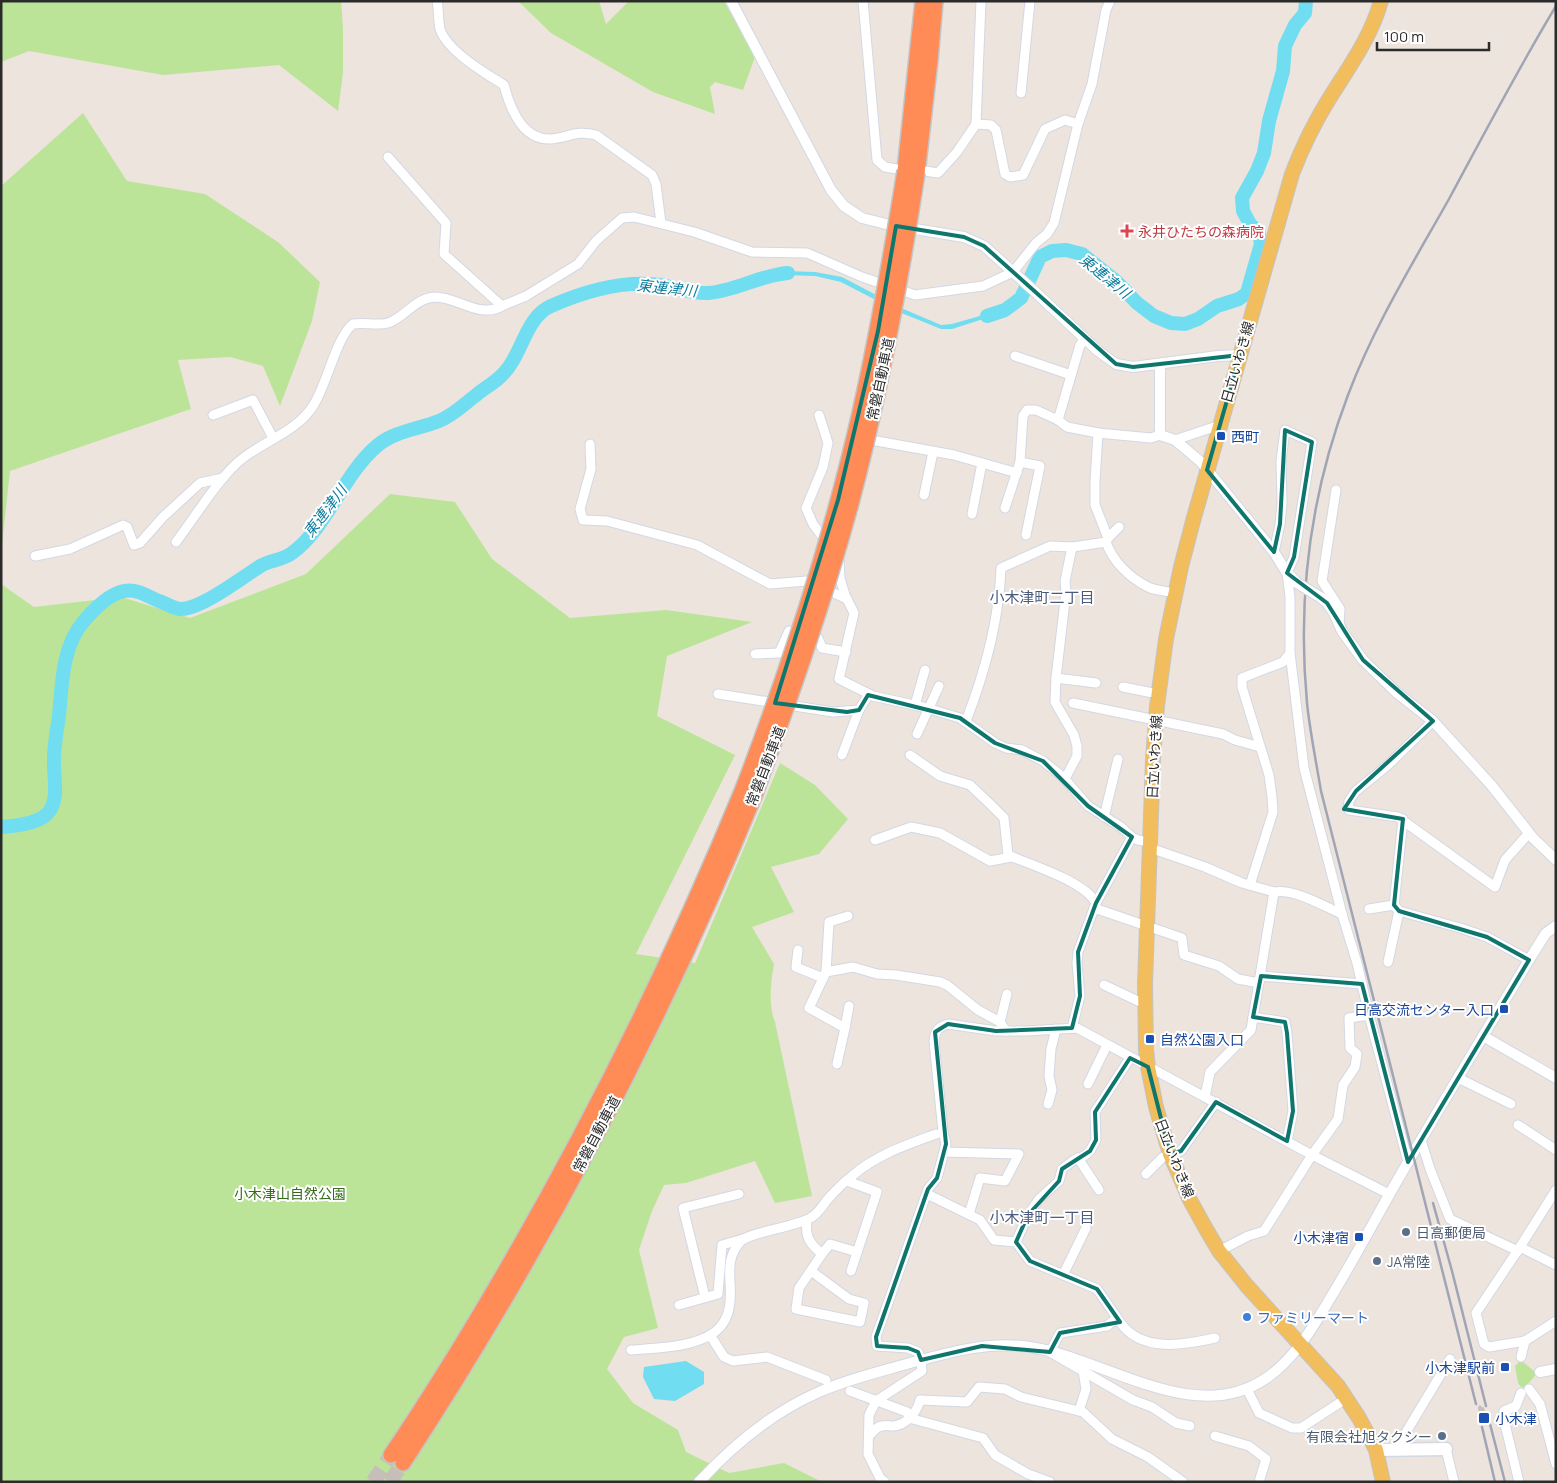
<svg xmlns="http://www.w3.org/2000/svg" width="1557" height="1483" viewBox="0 0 1557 1483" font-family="Manrope,'Noto Sans JP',sans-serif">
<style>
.green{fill:#bce499}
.water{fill:#70ddf0}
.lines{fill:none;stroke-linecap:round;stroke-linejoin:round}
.river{stroke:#70ddf0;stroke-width:14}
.pedestrian-tunnel{stroke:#c6bfb9;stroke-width:6;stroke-dasharray:6 3;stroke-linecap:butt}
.motorway-tunnel{stroke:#c6bfb9;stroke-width:15;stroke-dasharray:15 8;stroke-linecap:butt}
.minor-casing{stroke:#d2d8e4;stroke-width:11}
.tertiary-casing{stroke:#d2d8e4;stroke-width:12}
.secondary-casing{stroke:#d2d8e4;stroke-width:15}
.primary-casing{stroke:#c4c4c4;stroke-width:16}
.motorway-casing{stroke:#c4c4c4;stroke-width:18}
.minor{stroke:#fff;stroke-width:9}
.tertiary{stroke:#fff;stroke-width:10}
.secondary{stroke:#fff;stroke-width:12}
.primary{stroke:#f2bd5d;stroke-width:14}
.motorway{stroke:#ff8b56;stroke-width:15}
.rail{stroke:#a0a5b6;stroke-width:2.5}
.tertiary-bridge-casing{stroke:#d2d8e4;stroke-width:12;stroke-linecap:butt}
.motorway-bridge-casing{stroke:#c4c4c4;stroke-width:18;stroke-linecap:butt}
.tertiary-bridge{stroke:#fff;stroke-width:10}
.motorway-bridge{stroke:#ff8b56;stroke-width:15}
.marked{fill:none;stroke:#0f766e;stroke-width:4;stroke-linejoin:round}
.health-dot{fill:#e0444e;stroke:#fff;stroke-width:2}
.transit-dot{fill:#1a4fb4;stroke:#fff;stroke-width:2}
.service-dot{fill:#5c6f8a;stroke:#fff;stroke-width:2}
.shop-dot{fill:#3f7fe0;stroke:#fff;stroke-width:2}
.labels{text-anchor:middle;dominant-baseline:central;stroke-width:4;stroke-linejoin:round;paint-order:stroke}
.health-label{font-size:14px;fill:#be3a42;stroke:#fff;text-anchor:start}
.street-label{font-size:14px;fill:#2b2b2b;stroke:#fff}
.transit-label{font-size:14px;fill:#164399;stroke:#fff;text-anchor:start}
.park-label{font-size:14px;fill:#346a1a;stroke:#fff}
.service-label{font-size:14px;fill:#4e5e75;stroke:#fff;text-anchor:start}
.shop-label{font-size:14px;fill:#366cbe;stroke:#fff;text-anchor:start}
.water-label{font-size:15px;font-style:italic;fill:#0c7d9e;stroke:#fff}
.neighbourhood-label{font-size:15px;fill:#4b5a7c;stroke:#fff}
</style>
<rect width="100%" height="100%" fill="#ede4dd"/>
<!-- green -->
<g class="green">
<polygon points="1,1 341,1 343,28 343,73 338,111 279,65 163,75 29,51 1,62"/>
<polygon points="518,1 599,1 606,24 629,1 724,1 755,57 743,90 715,82 710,87 715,114 653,92 551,33"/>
<polygon points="83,113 127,181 205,194 278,242 320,282 312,321 280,406 263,366 230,357 178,360 191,409 10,471 1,554 1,186"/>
<path d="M390 494 455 502 492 559 570 618 666 610 752 622 667 656 657 716 735 755 636 954 695 963 780 763 815 785 848 819 819 854 771 867 794 912 752 927 774 964C771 981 768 1006 775 1022L812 1196 775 1203 755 1161 686 1183 664 1185 652 1211 639 1250 658 1328 624 1337 607 1369 633 1403 678 1430 686 1452 729 1473 784 1463 822 1482H1V584L34 607 121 597 190 618 306 574Z"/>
<polygon points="1519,1362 1523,1362 1535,1372 1535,1376 1525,1387 1521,1387 1518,1383 1515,1366"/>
</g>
<!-- water -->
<g class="water">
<polygon points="785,271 815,272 842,277 901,308 941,325 952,324 1004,309 1005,312 952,329 941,329 899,312 841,282 815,276 785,275 769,278 768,274"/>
<polygon points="686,1361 704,1372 704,1384 675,1401 654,1399 643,1377 644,1367"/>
</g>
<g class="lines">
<!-- river -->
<g class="river">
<polyline points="987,316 1005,310 1021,298 1040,257 1052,251 1066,250 1082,254 1117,282 1137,303 1154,316 1171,323 1185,324 1198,319 1217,306 1239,299 1247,293 1261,244 1259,233 1250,224 1243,211 1242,198 1257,171 1264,153 1269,121 1283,71 1285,46 1295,25 1305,13 1306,1"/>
<path d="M1 827C16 826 38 824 48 813 60 799 53 776 54 759 54 745 57 730 59 716 62 684 62 646 84 621 95 608 115 587 134 591 142 592 151 598 159 601 165 603 173 608 180 609 199 611 244 576 262 565 271 560 283 560 292 553 327 528 343 474 378 445 395 431 419 429 439 421 454 415 463 405 475 396 483 389 493 384 501 376 522 357 525 317 551 306 583 292 624 280 659 285 675 287 691 294 708 293 736 291 760 275 788 273"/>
</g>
<!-- pedestrian-tunnel -->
<polyline class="pedestrian-tunnel" points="1482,1407 1481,1408 1484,1422"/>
<!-- motorway-tunnel -->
<g class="motorway-tunnel">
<polyline points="373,1482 391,1455"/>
<polyline points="390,1482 403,1463"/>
</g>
<defs>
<g id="minor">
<path d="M437 1C439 10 438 20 440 29 447 51 485 73 504 85 510 108 522 141 551 139 570 137 576 130 596 135L652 175 656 184 661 223"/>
<polyline points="863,1 877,160 885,167 897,169"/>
<polyline points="1021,93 1030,1"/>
<polyline points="976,124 981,1"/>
<polyline points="388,157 446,223 444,254 502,306 526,296 578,264 596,241 622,218 634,217 694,232 752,252 807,253 862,277 915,295 983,286 1013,272 1036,243 1047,234 1054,223 1078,124 1092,84 1106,10 1110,1"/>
<polyline points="925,171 938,173 957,152 976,124 991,125 996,130 1005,174 1010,177 1023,175 1045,129 1065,120 1078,124"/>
<polyline points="1085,339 1080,345 1058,420 1067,427 1098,433"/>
<polyline points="1015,356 1071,375"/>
<polyline points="213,415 253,400 273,438"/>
<polyline points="819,415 828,443 823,467 806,508 813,524 828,544"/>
<polyline points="871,440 954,455 1017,473"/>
<polyline points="1175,440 1220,425"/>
<polyline points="590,444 591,469 580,509 583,520 607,521 697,545 770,584 807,581 847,599"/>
<polyline points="1020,462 1040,466 1026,535"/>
<polyline points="1336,490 1322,581 1340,609 1339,625"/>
<polyline points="924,495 933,452"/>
<polyline points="1005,508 1020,462 1023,416 1027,410 1036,410 1058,420"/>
<polyline points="972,514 982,463"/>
<polyline points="1108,538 1095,505 1095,481 1098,433 1151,438 1160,435"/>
<path d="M176 542C196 516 213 486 237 463 260 442 296 433 313 406 327 385 336 337 353 324 364 322 377 326 388 323 403 319 415 298 435 297 458 297 479 319 502 306"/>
<path d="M1106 542C1113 562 1130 578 1148 587 1156 591 1167 591 1175 593"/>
<polyline points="35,556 70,549 123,525 127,527 134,545 140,543 163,517 200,483 223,478"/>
<polyline points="839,559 840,578 845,595 854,613 839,679 873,696 923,707 960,718 995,743 1006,748 1022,750 1043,761 1063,777 1088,806 1121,827 1132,837 1138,840 1150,842"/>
<polyline points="1290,653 1304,768 1342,914"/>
<polyline points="755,654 779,653 789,631 818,638 822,648 846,652"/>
<polyline points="1056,678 1096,683"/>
<polyline points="1123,687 1158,694"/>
<polyline points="718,694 833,712 859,710 869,694"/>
<polyline points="1073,703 1223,734 1235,740 1260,747"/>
<polyline points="915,705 925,670"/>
<path d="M966 721C985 672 999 621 1001 568L1050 546 1073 547 1106 542 1108 538 1119 527"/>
<polyline points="1433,721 1388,765 1356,791 1349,801 1348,808 1349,810 1398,817 1495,887 1505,860 1529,833"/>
<polyline points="917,734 939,686"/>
<polyline points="842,755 859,710"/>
<path d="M910 755 940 776 970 785 990 804 1004 818 1008 855C1031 865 1084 881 1096 903"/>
<polyline points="1065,779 1077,756 1077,746 1074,735 1055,702 1056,678 1066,592 1065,581 1072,547"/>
<polyline points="1104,817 1118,759"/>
<polyline points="875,840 911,827 940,833 990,861 1011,857"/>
<polyline points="1150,848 1205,867 1242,883 1274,892"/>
<polyline points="1250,885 1273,812 1272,797 1269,775 1242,687 1242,678 1283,662 1290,653 1290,597 1287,573 1294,557 1312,442 1285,430 1281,461 1282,503 1280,524 1274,552"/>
<polyline points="1094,908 1182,938 1184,955 1219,966 1238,979 1259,983"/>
<polyline points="1369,909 1394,905"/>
<polyline points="1399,911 1394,905 1403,819"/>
<polyline points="798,950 796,967 823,978"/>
<polyline points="1388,962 1399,911 1460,928 1487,937 1529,960"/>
<polyline points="826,972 829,922 848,916"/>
<polyline points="1261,976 1362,984"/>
<polyline points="1104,985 1138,1001 1144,1003"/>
<polyline points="1253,1017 1285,1022 1287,1033 1293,1111 1287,1141"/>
<polyline points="1000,1022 1007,994"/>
<polyline points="845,1028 849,1006"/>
<polyline points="1072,1028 1080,996 1077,963 1078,952 1096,903 1132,837"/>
<polyline points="837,1064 845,1028 809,1008 826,972 853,967 877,974 896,975 940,982 947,985 978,1010 1000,1022 1006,1031"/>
<polyline points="1458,1078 1511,1104"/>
<polyline points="1088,1084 1107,1045"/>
<path d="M1205 1097 1210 1072 1251 1030 1274 892C1293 888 1324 906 1342 914L1357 963 1369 1015"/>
<polyline points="1048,1104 1052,1090 1049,1076 1051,1049 1056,1029"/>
<polyline points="1518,1125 1556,1150"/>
<polyline points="1421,1140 1430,1169 1450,1219 1518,1251"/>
<polyline points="944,1152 1019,1154 1005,1181 980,1178 969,1214"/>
<polyline points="1078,1158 1099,1190"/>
<polyline points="1146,1174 1163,1157 1181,1151 1216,1102"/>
<polyline points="847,1181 877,1192 851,1271"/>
<polyline points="927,1194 980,1220 994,1240 1016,1242 1030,1261 1097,1289 1120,1322"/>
<path d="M807 1220C805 1237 809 1243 822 1254L830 1244 857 1252"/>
<polyline points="1016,1242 1028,1215 1039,1199 1059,1181 1062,1169 1074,1160 1084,1156 1090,1151 1096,1140 1095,1112 1130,1058"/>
<polyline points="1520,1247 1556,1265"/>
<polyline points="1219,1251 1248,1236 1264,1231 1312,1155 1338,1119 1343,1085 1355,1067 1357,1054 1350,1048 1349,1018 1369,1015 1408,1162"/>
<polyline points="811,1271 849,1299 864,1303 860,1322 796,1309 799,1288 822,1254"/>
<polyline points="1063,1275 1086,1228"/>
<polyline points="705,1297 683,1208 739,1194"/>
<polyline points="679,1305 718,1294 722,1245 743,1239"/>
<polyline points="710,1335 724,1357 733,1361 767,1357 826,1380"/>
<polyline points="1525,1341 1489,1347 1484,1344 1476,1313 1520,1247 1556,1190"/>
<path d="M631 1350C657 1348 711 1348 725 1320 731 1309 731 1296 730 1283 729 1267 729 1254 741 1241 750 1232 797 1227 812 1217 818 1213 823 1206 827 1200 834 1192 843 1183 852 1176 876 1155 906 1145 936 1134"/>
<polyline points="1521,1357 1525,1341 1556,1321"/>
<polyline points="1247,1389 1259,1413 1292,1428 1301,1428 1347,1398"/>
<polyline points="1529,1389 1540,1404 1556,1464"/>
<polyline points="850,1391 907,1412 909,1418 983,1438 995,1455 1028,1474 1050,1482"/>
<polyline points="1079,1411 1086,1389 1083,1371"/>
<path d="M1190 1426 1176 1423 1152 1407 1133 1400 1050 1352 1060 1333 1107 1326 1113 1321 1120 1322C1141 1353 1184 1345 1215 1338"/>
<path d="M869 1436C871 1434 874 1430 877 1428 883 1424 887 1426 893 1426 907 1425 917 1412 920 1400L967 1402 979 1387 1005 1389 1021 1397 1083 1412 1112 1439 1148 1457 1183 1482"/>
<polyline points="1215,1436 1249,1446 1266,1459 1259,1482"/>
<polyline points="1399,1449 1399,1444 1450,1359"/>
<polyline points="1446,1449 1454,1482"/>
<path d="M885 1482 880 1478 868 1454 869 1415 876 1401 922 1371 921 1360 918 1352 908 1348 877 1346 876 1337 928 1189 937 1178 946 1144 943 1132 934 1041C935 1031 938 1027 948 1024L996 1031H1026L1077 1028 1312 1155 1389 1194"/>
<polyline points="1519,1482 1504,1420 1504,1411 1516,1406 1521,1393"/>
</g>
<g id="tertiary">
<polyline points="731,1 831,190 844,206 862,218 890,225 964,237 984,246 1032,289 1098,351 1116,364 1133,367 1218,356 1240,355"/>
<polyline points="1160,365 1160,435 1175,440 1201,462 1274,552 1285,570 1297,583"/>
<polyline points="1320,597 1327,603 1334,613 1342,631 1363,660 1396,692 1433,721 1492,786 1533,838 1556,860"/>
<polyline points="1483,1036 1556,1078"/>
<polyline points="1540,1372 1556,1369"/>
<path d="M699 1482C733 1445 773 1412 819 1392 848 1379 879 1372 910 1363 950 1352 988 1341 1030 1347 1105 1358 1193 1427 1265 1379 1295 1359 1313 1327 1331 1297 1351 1264 1370 1229 1389 1195 1434 1116 1482 1038 1529 960L1546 933 1556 926"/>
</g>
<polyline id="secondary" points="1376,1450 1446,1449"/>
<path id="primary" d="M1381 1C1371 37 1349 67 1329 99 1314 123 1302 148 1292 174L1193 521 1181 567 1166 639 1157 706 1153 759 1145 984 1146 1049 1148 1067 1156 1107 1170 1154 1190 1200 1206 1229 1219 1251 1247 1286 1338 1386 1359 1418 1372 1442 1376 1450 1383 1482"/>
<g id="motorway">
<polyline points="905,171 923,1"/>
<polyline points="917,173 930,60 935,1"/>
<path d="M391 1455C433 1393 472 1329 509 1265 598 1111 676 952 743 789"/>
<path d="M403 1463C541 1252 659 1028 755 794"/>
</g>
</defs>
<!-- minor casing -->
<use href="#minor" class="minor-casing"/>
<!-- tertiary casing -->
<use href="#tertiary" class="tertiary-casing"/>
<!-- secondary casing -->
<use href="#secondary" class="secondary-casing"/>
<!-- primary casing -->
<use href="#primary" class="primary-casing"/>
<!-- motorway casing -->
<use href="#motorway" class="motorway-casing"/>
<!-- minor -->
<use href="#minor" class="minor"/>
<!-- tertiary -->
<use href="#tertiary" class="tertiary"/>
<!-- secondary -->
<use href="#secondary" class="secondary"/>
<!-- primary -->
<use href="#primary" class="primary"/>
<!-- motorway -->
<use href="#motorway" class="motorway"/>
<!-- rail -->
<g class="rail">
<polyline points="1433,1203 1452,1271 1486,1406"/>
<path d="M1476 1404 1321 791C1316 761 1310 732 1307 703 1297 596 1310 495 1348 395 1374 326 1413 263 1449 199 1484 134 1518 69 1556 6"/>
<polyline points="1490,1424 1505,1482"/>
<polyline points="1482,1427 1495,1482"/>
</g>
<defs>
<polyline id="tertiary-bridge" points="1297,583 1320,597"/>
<g id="motorway-bridge">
<path d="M743 789C790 666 831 541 860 413 878 333 892 252 905 171"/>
<path d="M755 794C790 698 824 602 851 503 880 394 900 284 917 173"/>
</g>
</defs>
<!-- tertiary-bridge casing -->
<use href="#tertiary-bridge" class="tertiary-bridge-casing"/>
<!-- motorway-bridge casing -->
<use href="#motorway-bridge" class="motorway-bridge-casing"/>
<!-- tertiary-bridge -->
<use href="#tertiary-bridge" class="tertiary-bridge"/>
<!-- motorway-bridge -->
<use href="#motorway-bridge" class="motorway-bridge"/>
</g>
<!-- marked area -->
<path class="marked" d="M896 226 964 237 984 246 1116 364 1133 367 1240 355 1207 470 1274 552 1280 524 1285 430 1312 442 1294 557 1287 573 1327 603 1363 660 1433 721 1356 791 1344 809 1403 819 1394 905 1399 911 1487 937 1529 960 1408 1162 1362 984 1261 976 1253 1017 1285 1022 1287 1033 1293 1111 1287 1141 1216 1102 1181 1151 1170 1154 1148 1067 1130 1058 1095 1112 1096 1140 1090 1151 1062 1169 1059 1181 1028 1215 1016 1242 1030 1261 1097 1289 1120 1322 1060 1333 1050 1352 982 1346 921 1360 918 1352 908 1348 877 1346 876 1337 928 1189 937 1178 946 1144 935 1032 948 1024 996 1031 1072 1028 1080 996 1078 952 1096 903 1132 837 1088 806 1043 761 995 743 960 718 868 695 859 710 847 712 775 703 838 500 878 331Z"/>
<!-- markers -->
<path class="health-dot" d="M1124.5 223.5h5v5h5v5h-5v5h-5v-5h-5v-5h5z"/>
<g class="transit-dot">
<rect x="1216" y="431" width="10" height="10" rx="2.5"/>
<rect x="1499" y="1004" width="10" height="10" rx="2.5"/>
<rect x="1145" y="1034" width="10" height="10" rx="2.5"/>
<rect x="1354" y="1232" width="10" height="10" rx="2.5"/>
<rect x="1500" y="1362" width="10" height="10" rx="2.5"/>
<rect x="1478" y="1412" width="12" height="12" rx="2.5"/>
</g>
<g class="service-dot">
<circle cx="1406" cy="1232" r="5"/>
<circle cx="1377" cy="1261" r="5"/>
<circle cx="1442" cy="1436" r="5"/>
</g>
<circle class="shop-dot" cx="1247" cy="1317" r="5"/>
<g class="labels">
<!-- health labels -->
<g class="health-label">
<text x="1138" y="231">永井ひたちの森病院</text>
</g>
<!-- street labels -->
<g class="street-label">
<text transform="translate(1237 362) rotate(-74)">日立いわき線</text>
<text transform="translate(880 379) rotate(-78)">常磐自動車道</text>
<text transform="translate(1154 757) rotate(-87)">日立いわき線</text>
<text transform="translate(765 766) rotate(-69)">常磐自動車道</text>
<text transform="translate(596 1134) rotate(-62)">常磐自動車道</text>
<text transform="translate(1175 1158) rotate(69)">日立いわき線</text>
</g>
<!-- transit labels -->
<g class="transit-label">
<text x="1231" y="436">西町</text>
<text x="1494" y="1009" text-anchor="end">日高交流センター入口</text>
<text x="1160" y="1039">自然公園入口</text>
<text x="1349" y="1237" text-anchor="end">小木津宿</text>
<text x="1495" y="1367" text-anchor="end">小木津駅前</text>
<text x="1495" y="1418">小木津</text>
</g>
<!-- park labels -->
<g class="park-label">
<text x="290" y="1193">小木津山自然公園</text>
</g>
<!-- service labels -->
<g class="service-label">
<text x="1416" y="1232">日高郵便局</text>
<text x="1387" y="1261">JA常陸</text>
<text x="1432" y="1436" text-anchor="end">有限会社旭タクシー</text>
</g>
<!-- shop labels -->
<g class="shop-label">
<text x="1257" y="1317">ファミリーマート</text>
</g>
<!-- water labels -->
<g class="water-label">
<text transform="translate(1105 276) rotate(39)">東連津川</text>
<text transform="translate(667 288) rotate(6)">東連津川</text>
<text transform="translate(325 511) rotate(-53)">東連津川</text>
</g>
<!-- neighbourhood labels -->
<g class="neighbourhood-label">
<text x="1042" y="597">小木津町二丁目</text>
<text x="1042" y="1217">小木津町一丁目</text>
</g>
</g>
<!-- border -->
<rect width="1557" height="1483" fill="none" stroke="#2b2b2b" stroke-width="5"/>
<!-- scale -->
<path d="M1377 42v8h112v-8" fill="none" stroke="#2b2b2b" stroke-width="2.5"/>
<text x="1384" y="42" font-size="15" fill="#2b2b2b" stroke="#ffffff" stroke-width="4" paint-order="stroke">100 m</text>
</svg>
